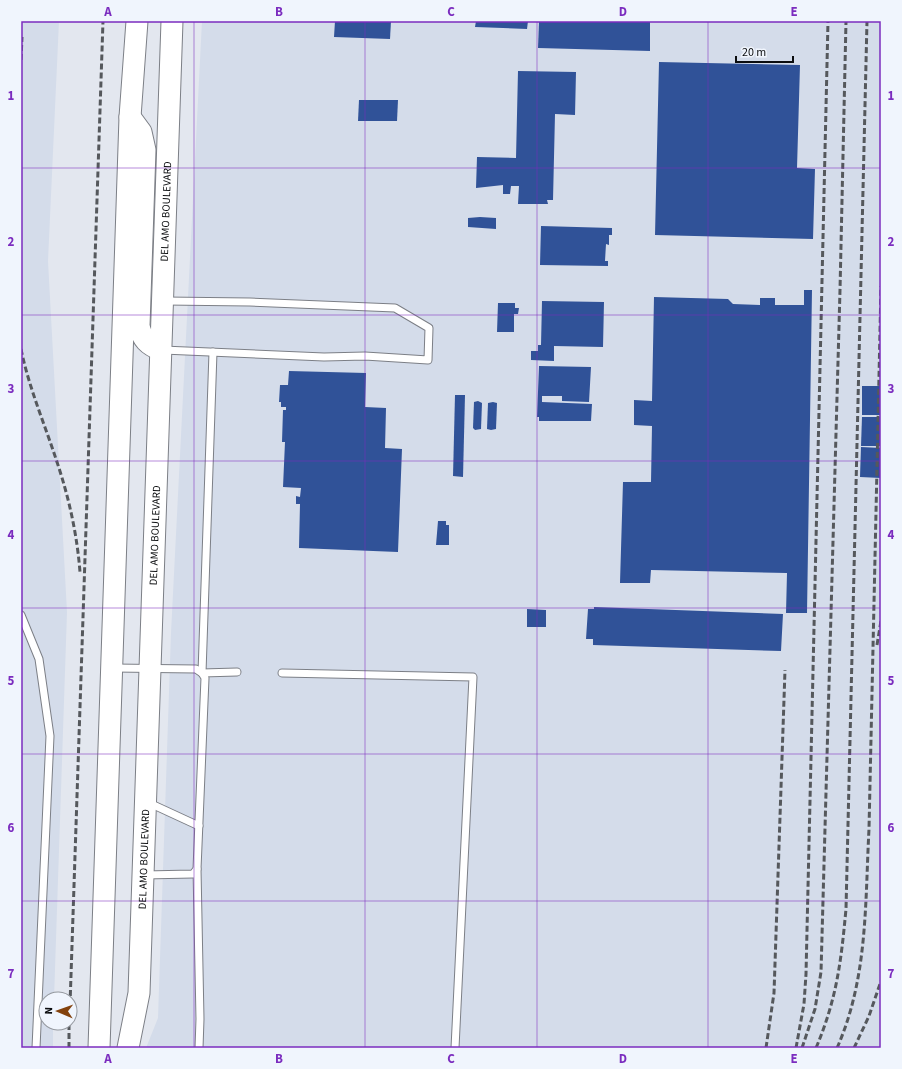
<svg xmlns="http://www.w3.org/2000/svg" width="902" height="1069" viewBox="0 0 902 1069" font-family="'Source Sans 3',sans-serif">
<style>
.built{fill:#d4dcea}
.building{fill:#305298}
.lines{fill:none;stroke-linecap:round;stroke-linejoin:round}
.service-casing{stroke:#7c7f86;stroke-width:9}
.secondary-casing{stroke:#7c7f86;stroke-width:23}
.service{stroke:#fff;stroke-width:7}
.secondary{stroke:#fff;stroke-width:21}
.rail{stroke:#55585c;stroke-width:3;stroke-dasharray:6 3;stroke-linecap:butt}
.grid{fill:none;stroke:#7b2cbf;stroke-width:1;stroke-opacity:0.55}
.labels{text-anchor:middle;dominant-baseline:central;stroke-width:4;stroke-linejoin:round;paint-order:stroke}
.street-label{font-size:11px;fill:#0b0d0f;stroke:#f0f5fd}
.neatline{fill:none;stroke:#7b2cbf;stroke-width:1.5}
.grid-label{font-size:13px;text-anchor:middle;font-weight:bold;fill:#7b2cbf}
</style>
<rect width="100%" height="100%" fill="#e3e7ef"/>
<!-- built -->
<g class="built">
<polygon points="21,21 59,21 48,261 67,612 54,999 46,999 46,1023 53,1023 53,1048 21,1048"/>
<polygon points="202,21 881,21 881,1048 146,1048 158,1018 171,633"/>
</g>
<!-- building -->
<g class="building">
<polygon points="335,21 391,21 390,39 334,37"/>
<polygon points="476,21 528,21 527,29 475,27"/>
<polygon points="539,21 650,21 650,51 538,48"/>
<polygon points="659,62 800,65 797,168 815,169 813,239 655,235"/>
<polygon points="518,71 576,72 575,115 555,114 553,200 547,200 548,204 518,204 519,186 511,186 510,194 503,194 503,185 476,188 477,157 516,158"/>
<polygon points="359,100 398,100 397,121 358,121"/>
<polygon points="480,217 496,218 496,229 468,227 468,218"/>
<polygon points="541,226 612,228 612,235 609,235 609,245 606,244 605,261 608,261 608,266 540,265"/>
<polygon points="804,290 812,290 807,613 786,613 787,573 651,570 650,583 620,583 623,482 651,482 652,426 634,425 634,400 652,401 654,297 728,299 733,304 760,305 760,298 775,298 775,305 804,305"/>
<polygon points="542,301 604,302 603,347 554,346 554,361 531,360 531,351 538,351 538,345 541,345"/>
<polygon points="498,303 515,303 515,308 519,308 518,314 514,314 514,332 497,332"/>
<polygon points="539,366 591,367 589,402 562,401 562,396 542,396 542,402 592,404 591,421 539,421 539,417 537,417"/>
<polygon points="289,371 366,373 365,407 386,408 385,448 402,449 398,552 299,548 300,504 296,504 296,496 300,497 301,488 283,487 285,442 282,442 283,410 286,410 286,407 281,407 281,402 279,402 280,385 288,385"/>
<rect x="862" y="386" width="19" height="29"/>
<polygon points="455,395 465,395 463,477 453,476"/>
<polygon points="478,401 482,403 481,429 475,430 473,428 474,402"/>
<polygon points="493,402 497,403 496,429 491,430 487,429 488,403"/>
<polygon points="862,417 881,417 881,446 861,446"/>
<polygon points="861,447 881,448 881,478 860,477"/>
<polygon points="438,521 446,521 446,525 449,525 449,545 436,545"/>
<polygon points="594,607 783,614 781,651 593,645 593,639 586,639 588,609 594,609"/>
<polygon points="527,609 546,610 546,627 527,627"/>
</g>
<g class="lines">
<defs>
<g id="service">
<polyline points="163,350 324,357 365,356 428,360 429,328 395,308 250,302 165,301"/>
<polyline points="21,615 39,659 50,736 36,1048"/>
<polyline points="113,668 196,669 202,673 237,672"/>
<polyline points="282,673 473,677 455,1048"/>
<polyline points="147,802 199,826"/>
<polyline points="197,869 200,1019 199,1048"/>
<polyline points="144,875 193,874 197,869 205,678 202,673 213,352"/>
</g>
<g id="secondary">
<path d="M130 117 141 132 145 150 139 326C142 339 148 345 161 350"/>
<polyline points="99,1048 130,117 137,21"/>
<path id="s1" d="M128 1048 139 993 172 21"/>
</g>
</defs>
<!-- service casing -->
<use href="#service" class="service-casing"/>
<!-- secondary casing -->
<use href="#secondary" class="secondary-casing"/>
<!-- service -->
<use href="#service" class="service"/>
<!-- secondary -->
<use href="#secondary" class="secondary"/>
<!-- rail -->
<g class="rail">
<polyline points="21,60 22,37"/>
<path d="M21 349C29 388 45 425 57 462 69 498 77 534 80 572"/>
<polyline points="877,645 881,621"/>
<polyline points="70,1005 103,21"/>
<polyline points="69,1048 69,1023"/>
<polyline points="766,1048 774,993 785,670"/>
<polyline points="796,1048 804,1004 806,974 828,21"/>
<polyline points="802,1048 815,1009 821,972 840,290 846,21"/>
<path d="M816 1048C837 998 841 962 846 909L867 21"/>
<path d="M837 1048C868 978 865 904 869 829L881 286"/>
<polyline points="854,1048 869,1016 881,981"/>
</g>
</g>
<!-- grid -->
<path class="grid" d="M194 21V1048M365 21V1048M537 21V1048M708 21V1048M21 168H881M21 315H881M21 461H881M21 608H881M21 754H881M21 901H881"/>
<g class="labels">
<!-- street labels -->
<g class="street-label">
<text stroke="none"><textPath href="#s1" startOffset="838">DEL AMO BOULEVARD</textPath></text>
<text stroke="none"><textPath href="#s1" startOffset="514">DEL AMO BOULEVARD</textPath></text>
<text stroke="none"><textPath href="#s1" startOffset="190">DEL AMO BOULEVARD</textPath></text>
</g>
</g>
<!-- border -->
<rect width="902" height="1069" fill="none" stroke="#f0f5fd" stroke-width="44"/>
<!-- north arrow -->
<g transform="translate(58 1011) rotate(272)"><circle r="19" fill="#f0f5fd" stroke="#94989e"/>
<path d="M0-3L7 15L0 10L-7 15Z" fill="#83420d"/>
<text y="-6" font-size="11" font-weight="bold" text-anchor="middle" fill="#0b0d0f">N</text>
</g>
<!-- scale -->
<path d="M736 56v6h57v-6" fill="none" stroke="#0b0d0f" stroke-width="2"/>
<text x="742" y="56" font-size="12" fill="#0b0d0f" stroke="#f0f5fd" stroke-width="3" paint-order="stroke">20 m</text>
<rect x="22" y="22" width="858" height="1025" class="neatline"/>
<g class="grid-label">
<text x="108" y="16">A</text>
<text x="279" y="16">B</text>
<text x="451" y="16">C</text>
<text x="623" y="16">D</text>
<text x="794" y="16">E</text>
<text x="11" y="100">1</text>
<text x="891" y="100">1</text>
<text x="11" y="246">2</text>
<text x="891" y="246">2</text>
<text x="11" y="393">3</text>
<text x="891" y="393">3</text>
<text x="11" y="539">4</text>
<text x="891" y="539">4</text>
<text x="11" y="685">5</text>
<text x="891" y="685">5</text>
<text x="11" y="832">6</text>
<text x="891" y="832">6</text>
<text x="11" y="978">7</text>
<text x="891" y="978">7</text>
<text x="108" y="1063">A</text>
<text x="279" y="1063">B</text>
<text x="451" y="1063">C</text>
<text x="623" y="1063">D</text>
<text x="794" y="1063">E</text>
</g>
</svg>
